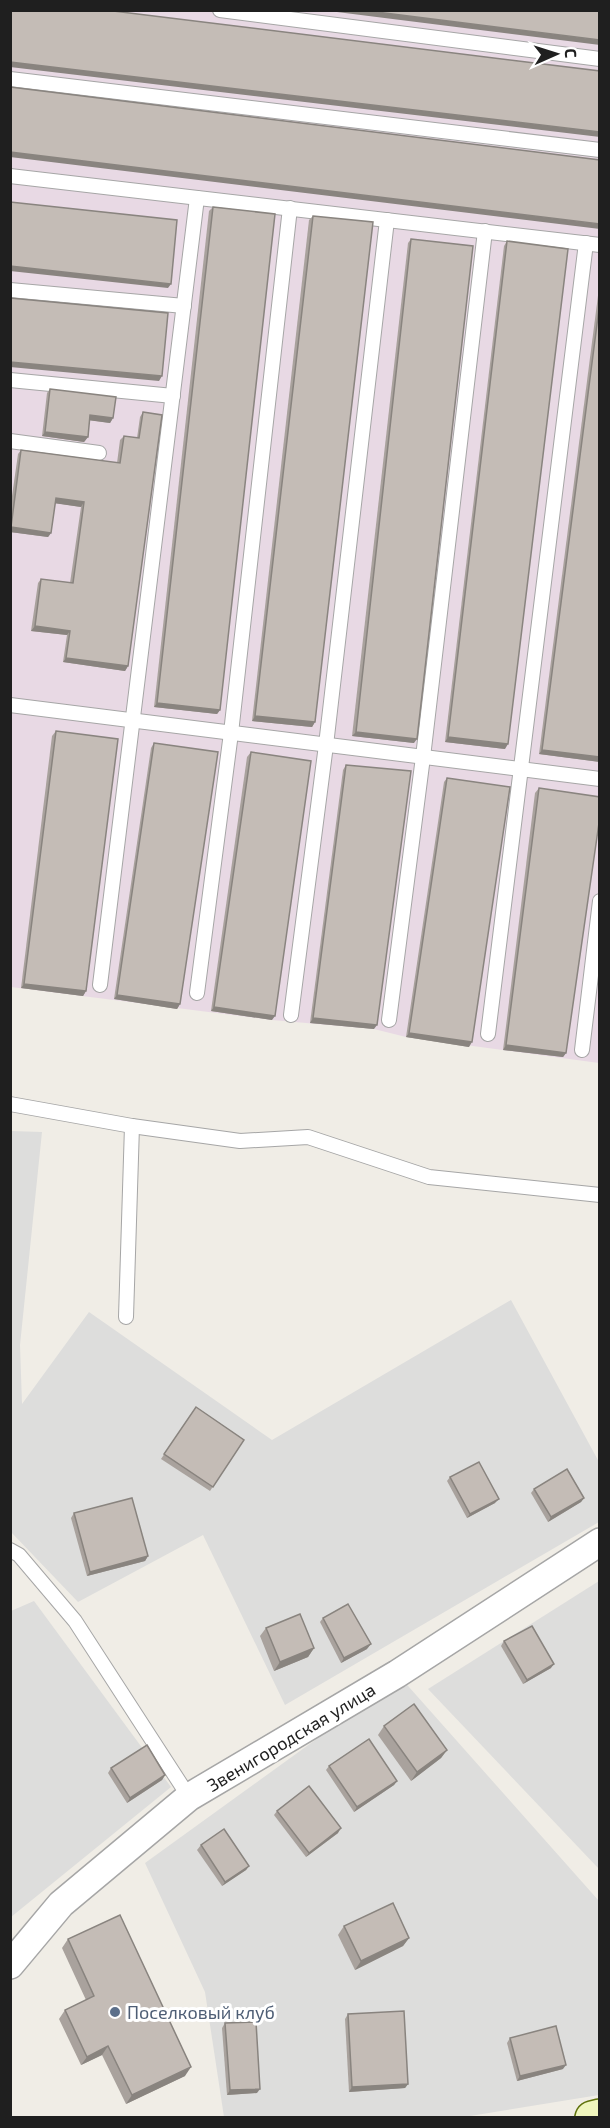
<svg xmlns="http://www.w3.org/2000/svg" width="610" height="2128" viewBox="0 0 610 2128" font-family="'Exo 2',sans-serif">
<style>
.residential{fill:#dddddc}
.industrial{fill:#e8d9e4}
.lines{fill:none;stroke-linecap:round;stroke-linejoin:round}
.lane-casing{stroke:#a6a6a6;stroke-width:16}
.street-casing{stroke:#a6a6a6;stroke-width:30}
.secondary-casing{stroke:#60720b;stroke-width:36}
.lane{stroke:#fff;stroke-width:14}
.street{stroke:#fff;stroke-width:27}
.secondary{stroke:#f0f6be;stroke-width:33}
.wall{fill:#a9a29d}
.shaded-wall{fill:#89847f}
.building{fill:#c4bcb6;stroke:#89847f;stroke-width:1.5}
.service-dot{fill:#5c6f8a;stroke:#fff;stroke-width:2}
.labels{text-anchor:middle;dominant-baseline:central;stroke-width:6;stroke-linejoin:round;paint-order:stroke}
.street-label{font-size:18px;fill:#1f1f1f;stroke:#fff}
.service-label{font-size:18px;fill:#4e5e75;stroke:#fff;text-anchor:start}
</style>
<rect width="100%" height="100%" fill="#f0ede6"/>
<!-- residential -->
<g class="residential">
<polygon points="11,1131 42,1132 20,1345 22,1404 89,1312 272,1440 511,1300 599,1462 599,1522 285,1705 203,1535 78,1602 11,1532"/>
<polygon points="599,1581 599,1869 428,1689"/>
<polygon points="34,1601 171,1787 11,1917 11,1611"/>
<polygon points="401,1678 599,1901 599,2095 464,2117 224,2117 205,1992 145,1863"/>
</g>
<!-- industrial -->
<polygon class="industrial" points="570,10 599,14 599,1063 406,1037 374,1029 272,1020 11,987 11,11"/>
<g class="lines">
<defs>
<g id="lane">
<polyline points="220,10 600,59"/>
<polyline points="10,79 600,150"/>
<polyline points="10,176 600,245"/>
<polyline points="10,290 184,306"/>
<polyline points="10,380 173,396"/>
<polyline points="10,441 99,453"/>
<polyline points="10,705 600,779"/>
<polyline points="100,985 197,198"/>
<polyline points="197,993 231,733 290,208"/>
<polyline points="291,1015 326,745 387,220"/>
<polyline points="389,1020 423,757 485,231"/>
<polyline points="488,1034 586,243"/>
<polyline points="582,1050 600,901"/>
<polyline points="10,1104 132,1126 240,1141 308,1137 429,1177 600,1195"/>
<polyline points="126,1317 132,1126"/>
<polyline points="10,1550 19,1555 75,1621 189,1797"/>
</g>
<polyline id="street" points="10,1965 61,1904 189,1797 397,1674 600,1542"/>
<polyline id="secondary" points="592,2118 600,2116"/>
</defs>
<!-- lane casing -->
<use href="#lane" class="lane-casing"/>
<!-- street casing -->
<use href="#street" class="street-casing"/>
<!-- secondary casing -->
<use href="#secondary" class="secondary-casing"/>
<!-- lane -->
<use href="#lane" class="lane"/>
<!-- street -->
<use href="#street" class="street"/>
<!-- secondary -->
<use href="#secondary" class="secondary"/>
</g>
<!-- wall -->
<g class="wall">
<polygon points="213,207 220,710 217,714 154,707 209,211"/>
<polygon points="313,216 315,722 312,727 252,721 309,220"/>
<polygon points="411,239 414,743 352,736 408,243"/>
<polygon points="507,241 505,749 445,742 504,246"/>
<polygon points="600,280 600,762 539,754"/>
<polygon points="50,389 113,418 110,423 89,420 88,437 84,442 42,436 47,393"/>
<polygon points="143,412 128,666 125,671 63,662 67,635 31,631 38,583 41,579 70,583 81,507 55,503 51,533 48,537 10,532 10,510 18,454 21,450 117,463 120,440 124,436 137,438 140,417"/>
<polygon points="56,731 86,991 83,996 21,988 52,736"/>
<polygon points="154,743 180,1004 177,1009 114,999 151,748"/>
<polygon points="251,752 272,1020 211,1011 247,757"/>
<polygon points="346,765 374,1029 310,1023 343,770"/>
<polygon points="447,778 469,1047 406,1037 444,782"/>
<polygon points="539,788 566,1053 563,1057 503,1050 535,793"/>
<polygon points="196,1407 244,1440 210,1491 161,1459"/>
<polygon points="450,1477 495,1503 467,1518 447,1481"/>
<polygon points="534,1489 584,1498 581,1502 548,1522 531,1493"/>
<polygon points="74,1513 148,1556 145,1561 87,1576 71,1518"/>
<polygon points="323,1618 367,1649 341,1663 320,1622"/>
<polygon points="266,1628 314,1648 308,1657 274,1671 260,1636"/>
<polygon points="504,1641 551,1668 523,1684 501,1646"/>
<polygon points="384,1726 447,1750 441,1758 411,1781 378,1735"/>
<polygon points="329,1766 397,1781 394,1785 354,1812 326,1770"/>
<polygon points="111,1768 165,1775 162,1780 127,1803 108,1773"/>
<polygon points="277,1811 338,1833 306,1857 274,1815"/>
<polygon points="201,1845 249,1866 246,1870 222,1886 197,1850"/>
<polygon points="344,1926 409,1938 403,1946 355,1970 338,1935"/>
<polygon points="68,1939 185,2076 126,2104 102,2055 81,2065 59,2019 65,2010 86,2000 62,1948"/>
<polygon points="348,2014 408,2084 405,2088 349,2092 345,2019"/>
<polygon points="225,2023 257,2093 227,2095 222,2028"/>
<polygon points="510,2038 563,2069 517,2081 507,2043"/>
</g>
<!-- shaded-wall -->
<g class="shaded-wall">
<polygon points="321,10 361,10 600,40 600,45"/>
<polygon points="10,62 600,132 600,137 10,67"/>
<polygon points="10,152 600,224 600,229 10,157"/>
<polygon points="10,266 171,284 168,288 10,271"/>
<polygon points="10,362 162,376 159,381 10,367"/>
<polygon points="90,415 113,418 110,423 87,420"/>
<polygon points="45,432 88,437 84,442 42,436"/>
<polygon points="56,498 84,502 81,507 53,503"/>
<polygon points="11,527 51,533 48,537 10,532"/>
<polygon points="35,626 70,631 67,635 31,631"/>
<polygon points="66,658 128,666 125,671 63,662"/>
<polygon points="157,703 220,710 217,714 154,707"/>
<polygon points="255,716 315,722 312,727 252,721"/>
<polygon points="356,732 417,739 414,743 352,736"/>
<polygon points="448,737 508,744 505,749 445,742"/>
<polygon points="542,750 600,757 600,762 539,754"/>
<polygon points="24,984 86,991 83,996 21,988"/>
<polygon points="117,995 180,1004 177,1009 114,999"/>
<polygon points="214,1007 275,1016 272,1020 211,1011"/>
<polygon points="313,1018 377,1025 374,1029 310,1023"/>
<polygon points="409,1033 472,1042 469,1047 406,1037"/>
<polygon points="506,1045 566,1053 563,1057 503,1050"/>
<polygon points="584,1498 581,1502 548,1522 551,1517"/>
<polygon points="499,1499 495,1503 467,1518 470,1514"/>
<polygon points="148,1556 145,1561 87,1576 90,1572"/>
<polygon points="371,1644 367,1649 341,1663 344,1658"/>
<polygon points="314,1648 308,1657 274,1671 280,1662"/>
<polygon points="554,1664 551,1668 523,1684 527,1680"/>
<polygon points="447,1750 441,1758 411,1781 417,1772"/>
<polygon points="165,1775 162,1780 127,1803 130,1798"/>
<polygon points="397,1781 394,1785 354,1812 357,1807"/>
<polygon points="341,1828 338,1833 306,1857 309,1853"/>
<polygon points="249,1866 246,1870 222,1886 225,1882"/>
<polygon points="409,1938 403,1946 355,1970 361,1961"/>
<polygon points="108,2046 102,2055 81,2065 87,2057"/>
<polygon points="566,2065 563,2069 517,2081 520,2076"/>
<polygon points="191,2067 185,2076 126,2104 132,2095"/>
<polygon points="408,2084 405,2088 349,2092 352,2087"/>
<polygon points="260,2089 257,2093 227,2095 230,2090"/>
</g>
<!-- building -->
<g class="building">
<polygon points="10,10 105,10 600,71 600,132 10,62"/>
<polygon points="361,10 600,10 600,40"/>
<polygon points="10,87 600,160 600,224 10,152"/>
<polygon points="10,202 177,220 171,284 10,266"/>
<polygon points="213,207 275,214 220,710 157,703"/>
<polygon points="313,216 373,222 315,722 255,716"/>
<polygon points="411,239 473,246 417,739 356,732"/>
<polygon points="507,241 568,249 508,744 448,737"/>
<polygon points="10,298 168,313 162,376 10,362"/>
<polygon points="600,301 600,757 542,750"/>
<polygon points="50,389 116,397 113,418 90,415 88,437 45,432"/>
<polygon points="143,412 162,415 128,666 66,658 70,631 35,626 41,579 73,583 84,502 56,498 51,533 11,527 21,450 120,463 124,436 139,438"/>
<polygon points="56,731 118,739 86,991 24,984"/>
<polygon points="154,743 218,752 180,1004 117,995"/>
<polygon points="251,752 311,761 275,1016 214,1007"/>
<polygon points="346,765 411,771 377,1025 313,1018"/>
<polygon points="447,778 510,787 472,1042 409,1033"/>
<polygon points="539,788 600,797 600,816 566,1053 506,1045"/>
<polygon points="196,1407 244,1440 213,1487 164,1454"/>
<polygon points="479,1462 499,1499 470,1514 450,1477"/>
<polygon points="567,1469 584,1498 551,1517 534,1489"/>
<polygon points="132,1498 148,1556 90,1572 74,1513"/>
<polygon points="348,1604 371,1644 344,1658 323,1618"/>
<polygon points="300,1614 314,1648 280,1662 266,1628"/>
<polygon points="532,1626 554,1664 527,1680 504,1641"/>
<polygon points="414,1704 447,1750 417,1772 384,1726"/>
<polygon points="369,1739 397,1781 357,1807 329,1766"/>
<polygon points="147,1745 165,1775 130,1798 111,1768"/>
<polygon points="309,1786 341,1828 309,1853 277,1811"/>
<polygon points="224,1829 249,1866 225,1882 201,1845"/>
<polygon points="393,1903 409,1938 361,1961 344,1926"/>
<polygon points="120,1915 191,2067 132,2095 108,2046 87,2057 65,2010 94,1996 68,1939"/>
<polygon points="404,2011 408,2084 352,2087 348,2014"/>
<polygon points="256,2022 260,2089 230,2090 225,2023"/>
<polygon points="556,2026 566,2065 520,2076 510,2038"/>
</g>
<!-- markers -->
<circle class="service-dot" cx="115" cy="2012" r="6"/>
<g class="labels">
<!-- street labels -->
<g class="street-label">
<text transform="translate(291 1737) rotate(-31)">Звенигородская улица</text>
</g>
<!-- service labels -->
<g class="service-label">
<text x="127" y="2012">Поселковый клуб</text>
</g>
</g>
<!-- border -->
<rect width="610" height="2128" fill="none" stroke="#1f1f1f" stroke-width="24"/>
<!-- north arrow -->
<g transform="translate(556 54) rotate(87)" stroke="#ffffff" stroke-width="4.5" paint-order="stroke">
<path d="M0-4.5L10 22L0 15L-10 22Z" fill="#1f1f1f"/>
<text y="-9" font-size="16" font-weight="bold" text-anchor="middle" fill="#1f1f1f">С</text>
</g>
</svg>
